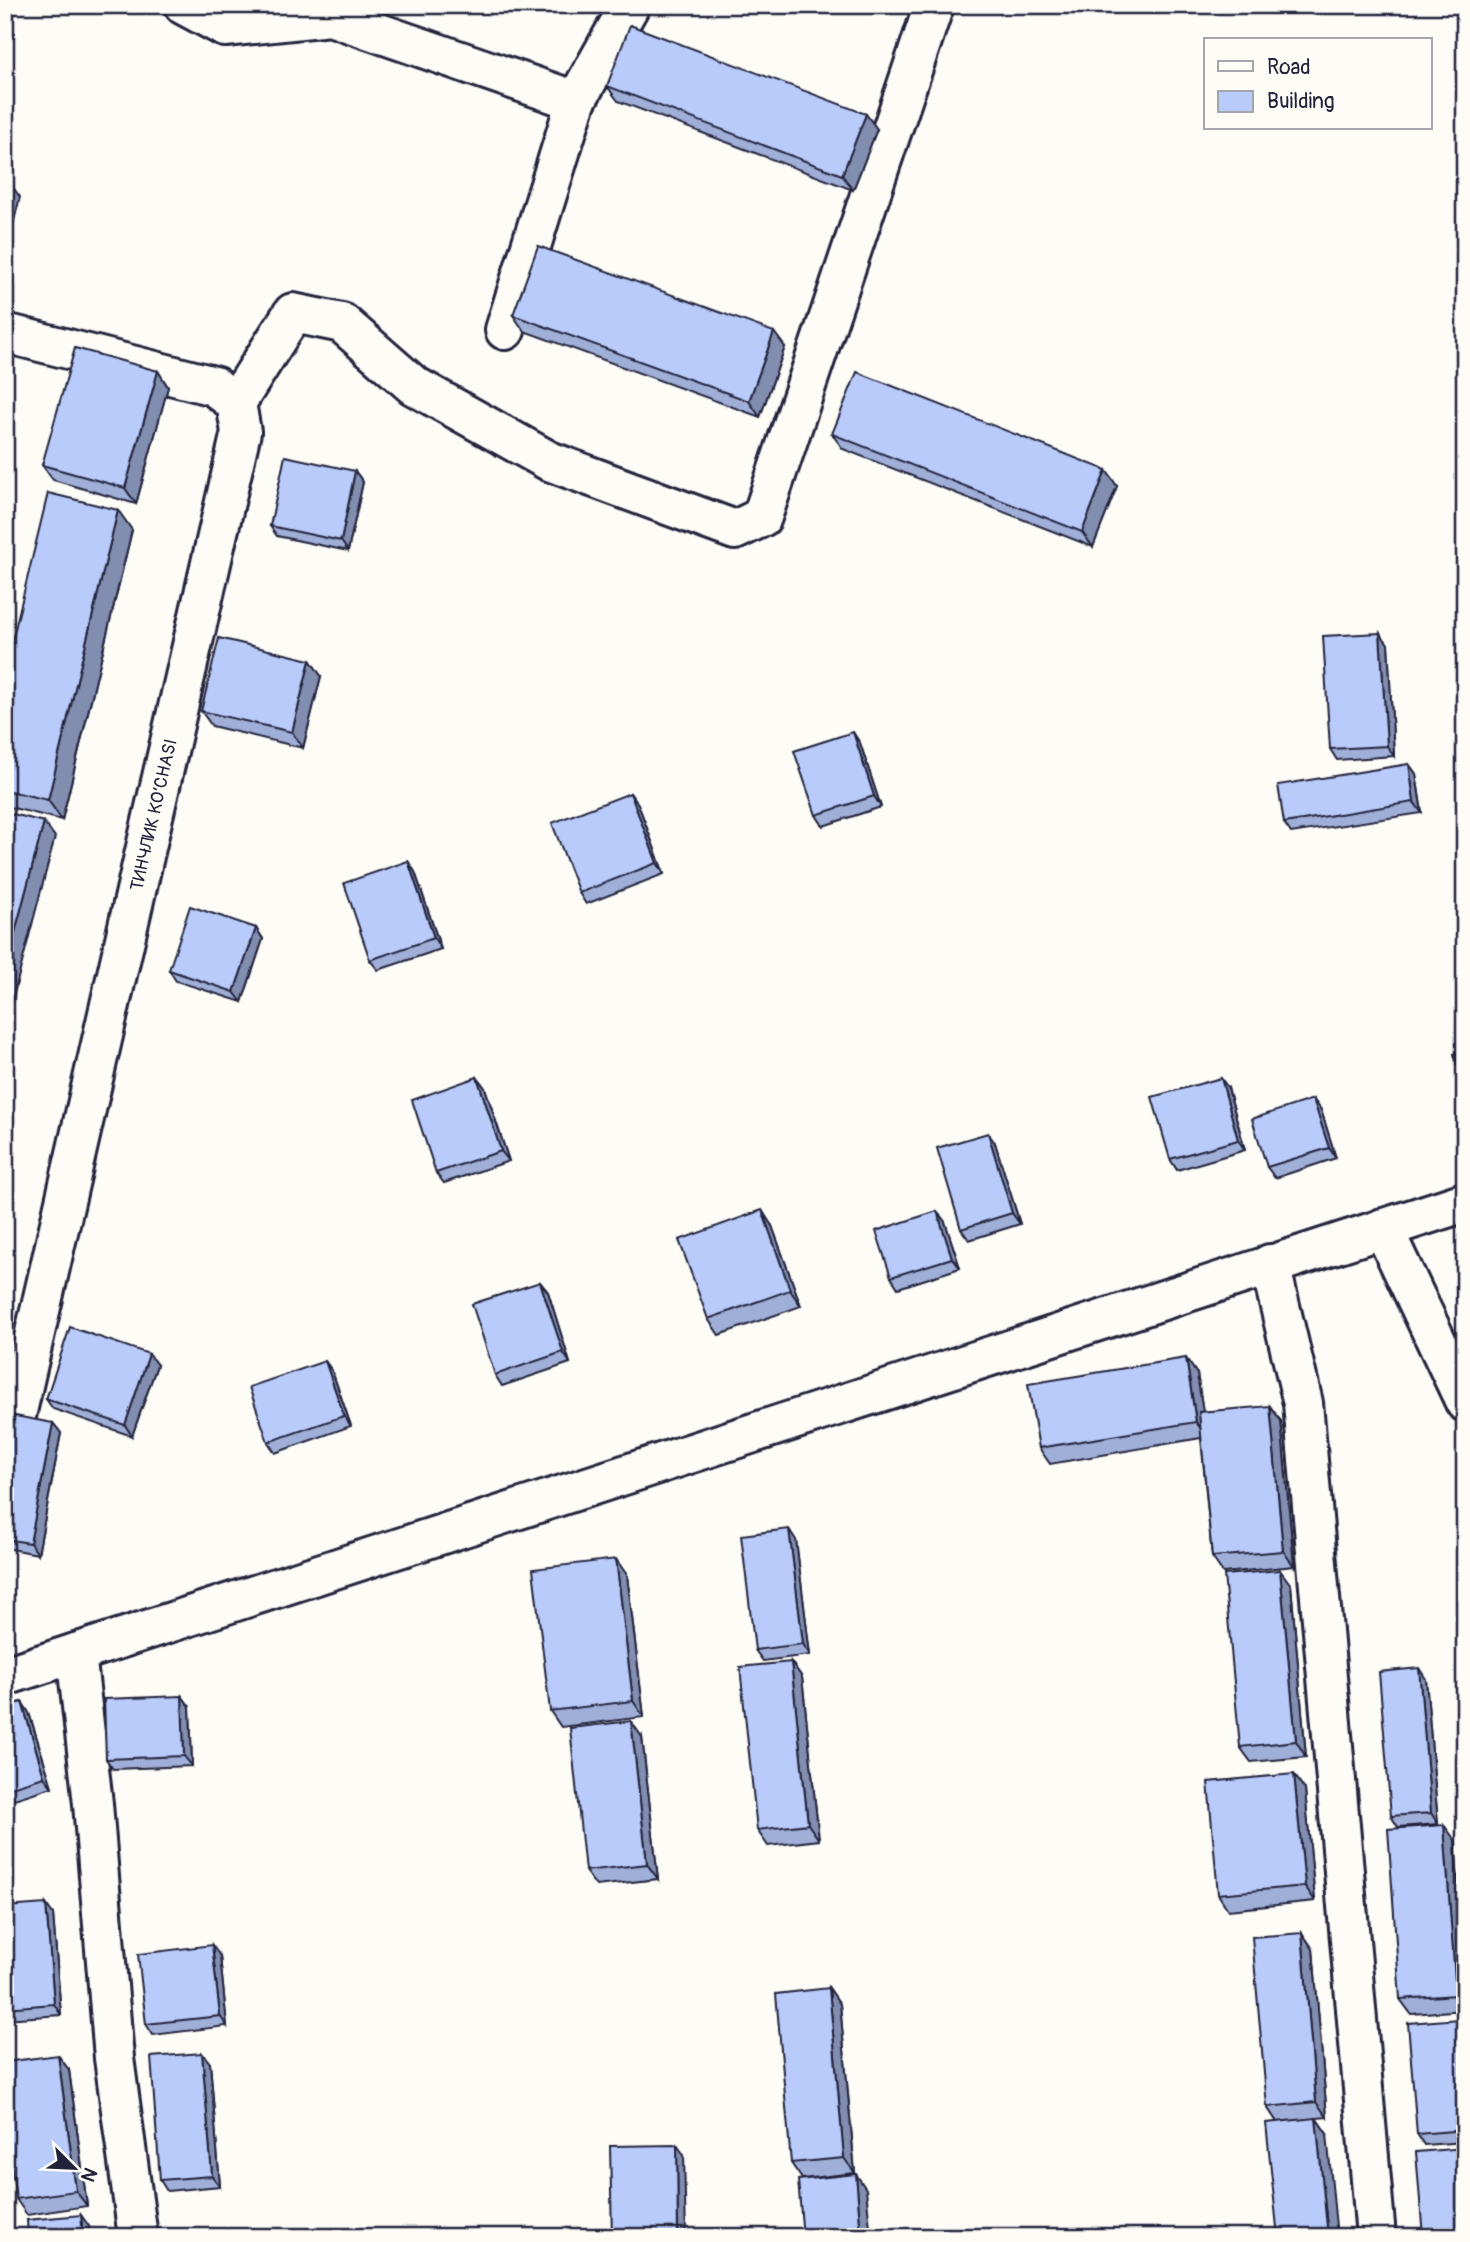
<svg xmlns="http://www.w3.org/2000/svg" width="1470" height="2242" viewBox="0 0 1470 2242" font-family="Pangolin,sans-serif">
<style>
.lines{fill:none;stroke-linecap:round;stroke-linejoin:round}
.minor-casing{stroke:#22223b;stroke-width:44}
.minor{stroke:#fdfcf7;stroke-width:38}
.wall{fill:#9fafd8;stroke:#22223b;stroke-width:2}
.shaded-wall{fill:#828eb0;stroke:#22223b;stroke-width:2}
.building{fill:#b9cbfb;stroke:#22223b;stroke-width:2}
.labels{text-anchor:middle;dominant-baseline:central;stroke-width:6;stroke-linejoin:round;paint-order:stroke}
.street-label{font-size:18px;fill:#22223b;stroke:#fdfcf7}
</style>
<rect width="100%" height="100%" fill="#fdfcf7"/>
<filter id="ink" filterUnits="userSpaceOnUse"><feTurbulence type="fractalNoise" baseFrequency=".0143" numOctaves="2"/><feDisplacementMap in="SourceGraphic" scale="14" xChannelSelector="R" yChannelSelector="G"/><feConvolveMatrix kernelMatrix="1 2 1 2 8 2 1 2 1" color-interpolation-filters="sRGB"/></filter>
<g filter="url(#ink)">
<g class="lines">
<defs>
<g id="minor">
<polyline points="184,5 225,27 330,16 576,101"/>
<polyline points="505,330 576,101 630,5"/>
<polyline points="5,333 214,386 236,403 241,432 5,1464"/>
<polyline points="236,403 293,313 342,323 413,385 549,461 735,530 762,517 934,5"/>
<polyline points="1383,1228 1465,1402"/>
<polyline points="1270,1264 1303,1403 1376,2237"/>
<polyline points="76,1653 93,1804 114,2058 138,2237"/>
<polyline points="5,1676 1465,1202"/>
</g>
</defs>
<!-- minor casing -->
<use href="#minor" class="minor-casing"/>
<!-- minor -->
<use href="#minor" class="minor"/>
</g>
<!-- wall -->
<g class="wall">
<polygon points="607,86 877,129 853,190 618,101"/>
<polygon points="513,315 785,347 760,417 524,331"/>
<polygon points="158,371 168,387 136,504 53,480 42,465"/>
<polygon points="832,434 1117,486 1093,547 843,449"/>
<polygon points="355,471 363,482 348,551 277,536 270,526"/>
<polygon points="132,530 62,820 5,806 5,670"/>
<polygon points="1380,633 1388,644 1394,756 1337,760 1330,749"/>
<polygon points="310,660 321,676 303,748 212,726 201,711"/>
<polygon points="860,743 881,807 823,826 816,815"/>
<polygon points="1409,764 1416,774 1422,813 1291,833 1284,823"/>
<polygon points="630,793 638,804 664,874 586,904 579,893"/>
<polygon points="408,861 415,872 441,949 378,970 370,960"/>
<polygon points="256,928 263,939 242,1002 176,981 169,970"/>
<polygon points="477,1077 485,1088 509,1161 444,1183 436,1173"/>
<polygon points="1228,1088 1245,1150 1177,1170 1170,1159"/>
<polygon points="1313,1099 1321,1110 1336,1158 1275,1178 1267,1167"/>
<polygon points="995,1143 1020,1224 969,1240 961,1229"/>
<polygon points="937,1211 945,1222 960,1268 898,1288 891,1277"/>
<polygon points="772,1226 801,1306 719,1335 708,1319"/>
<polygon points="540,1282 548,1292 570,1363 502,1386 495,1375"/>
<polygon points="325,1361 332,1371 351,1426 275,1453 268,1442"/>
<polygon points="157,1365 132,1436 53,1409 46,1399"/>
<polygon points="1197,1374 1203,1412 1281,1421 1294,1566 1223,1573 1212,1557 1201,1438 1050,1464 1039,1448"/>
<polygon points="53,1423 61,1433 38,1554 5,1548 5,1439"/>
<polygon points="796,1540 810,1655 763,1661 755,1650"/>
<polygon points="627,1575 644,1717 561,1727 550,1711"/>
<polygon points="1291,1585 1306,1757 1251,1762 1240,1747"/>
<polygon points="791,1662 802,1677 819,1840 768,1846 757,1830"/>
<polygon points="1426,1679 1438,1824 1398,1827 1391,1816"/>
<polygon points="182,1696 190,1707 192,1766 113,1769 106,1759"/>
<polygon points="22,1702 29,1713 52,1787 5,1802 5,1707"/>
<polygon points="642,1737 658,1879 596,1886 585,1871"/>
<polygon points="1305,1790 1315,1901 1228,1910 1218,1894"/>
<polygon points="1455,1840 1465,1983 1465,2010 1411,2014 1400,1999"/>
<polygon points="5,1907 53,1914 61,2015 5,2019"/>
<polygon points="1302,1933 1313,1949 1327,2117 1316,2118 1327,2134 1277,2122 1267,2107"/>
<polygon points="220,1956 227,2026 153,2035 146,2024"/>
<polygon points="829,1988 840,2004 855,2173 802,2179 791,2163"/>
<polygon points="1460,2019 1465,2026 1465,2142 1424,2145 1417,2134"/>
<polygon points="210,2063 220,2186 167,2191 160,2180"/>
<polygon points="69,2070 87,2206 27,2215 16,2199"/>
</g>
<!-- shaded-wall -->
<g class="shaded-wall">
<polygon points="866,114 877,129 853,190 842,175"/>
<polygon points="12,186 20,197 5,257 5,216"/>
<polygon points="774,332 785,347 760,417 749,401"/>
<polygon points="158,371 168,387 136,504 125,488"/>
<polygon points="1106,470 1117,486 1093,547 1082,532"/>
<polygon points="355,471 363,482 348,551 341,541"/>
<polygon points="118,510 132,530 62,820 48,800"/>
<polygon points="1380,633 1388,644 1394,756 1387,746"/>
<polygon points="310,660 321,676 303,748 292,732"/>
<polygon points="853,732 860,743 881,807 874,796"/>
<polygon points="1409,764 1416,774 1422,813 1414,802"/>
<polygon points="630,793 638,804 664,874 657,863"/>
<polygon points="44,822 55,837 5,1028 5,970"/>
<polygon points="408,861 415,872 441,949 434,938"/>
<polygon points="256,928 263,939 242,1002 234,992"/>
<polygon points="477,1077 485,1088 509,1161 501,1151"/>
<polygon points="1221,1078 1228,1088 1245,1150 1238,1140"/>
<polygon points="1313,1099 1321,1110 1336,1158 1329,1148"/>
<polygon points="988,1133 995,1143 1020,1224 1012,1213"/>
<polygon points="762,1210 772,1226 801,1306 790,1290"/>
<polygon points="937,1211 945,1222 960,1268 952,1258"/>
<polygon points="540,1282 548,1292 570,1363 563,1352"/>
<polygon points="149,1354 157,1365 132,1436 125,1425"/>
<polygon points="1186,1358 1197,1374 1207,1437 1196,1422"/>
<polygon points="325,1361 332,1371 351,1426 344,1416"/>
<polygon points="1270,1406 1281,1421 1294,1566 1283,1551"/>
<polygon points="53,1423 61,1433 38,1554 30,1543"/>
<polygon points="789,1529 796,1540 810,1655 803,1644"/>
<polygon points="616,1559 627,1575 644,1717 633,1701"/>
<polygon points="1280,1570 1291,1585 1306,1757 1296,1741"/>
<polygon points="791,1662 802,1677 819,1840 808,1824"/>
<polygon points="1419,1668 1426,1679 1438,1824 1431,1813"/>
<polygon points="182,1696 190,1707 192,1766 184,1756"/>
<polygon points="22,1702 29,1713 52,1787 44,1777"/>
<polygon points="631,1721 642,1737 658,1879 647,1864"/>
<polygon points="1294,1774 1305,1790 1315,1901 1305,1886"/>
<polygon points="1444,1825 1455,1840 1465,1983 1465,2007 1456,1995"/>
<polygon points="46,1904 53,1914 61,2015 54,2004"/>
<polygon points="1302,1933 1313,1949 1327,2117 1316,2102"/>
<polygon points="212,1945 220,1956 227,2026 220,2016"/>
<polygon points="829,1988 840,2004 855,2173 844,2158"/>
<polygon points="1460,2019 1465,2026 1465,2081"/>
<polygon points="202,2053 210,2063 220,2186 212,2176"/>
<polygon points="58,2055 69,2070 87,2206 76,2191"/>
<polygon points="1316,2118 1327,2134 1337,2237 1328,2237"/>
<polygon points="677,2145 684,2155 686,2237 678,2237"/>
<polygon points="856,2174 866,2189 871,2237 861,2237"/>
<polygon points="81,2215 89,2226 90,2237 83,2237"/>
</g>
<!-- building -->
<g class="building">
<polygon points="630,25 866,114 842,175 607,86"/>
<polygon points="5,184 12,186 5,216"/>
<polygon points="538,246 774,332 749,401 513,315"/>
<polygon points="75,348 158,371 125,488 42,465"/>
<polygon points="857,372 1106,470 1082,532 832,434"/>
<polygon points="285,456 355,471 341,541 270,526"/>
<polygon points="48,493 118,510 48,800 5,790 5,670"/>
<polygon points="1380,633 1387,746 1330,749 1323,636"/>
<polygon points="219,638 310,660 292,732 201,711"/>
<polygon points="853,732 874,796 816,815 794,751"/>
<polygon points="1409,764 1414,802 1284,823 1278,785"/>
<polygon points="630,793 657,863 579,893 552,823"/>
<polygon points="5,812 44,822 5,970"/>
<polygon points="408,861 434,938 370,960 344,883"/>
<polygon points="190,906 256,928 234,992 169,970"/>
<polygon points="1465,1051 1465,1092 1454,1054"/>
<polygon points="477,1077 501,1151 436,1173 412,1100"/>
<polygon points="1221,1078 1238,1140 1170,1159 1152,1097"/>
<polygon points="1313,1099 1329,1148 1267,1167 1252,1119"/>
<polygon points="988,1133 1012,1213 961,1229 937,1148"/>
<polygon points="762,1210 790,1290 708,1319 679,1240"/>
<polygon points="937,1211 952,1258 891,1277 876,1231"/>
<polygon points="540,1282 563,1352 495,1375 472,1304"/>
<polygon points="70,1327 149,1354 125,1425 46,1399"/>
<polygon points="1186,1358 1196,1422 1039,1448 1028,1384"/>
<polygon points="325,1361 344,1416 268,1442 249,1387"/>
<polygon points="1270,1406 1283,1551 1212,1557 1199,1412"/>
<polygon points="10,1415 53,1423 30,1543 5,1539 5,1439"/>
<polygon points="789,1529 803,1644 755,1650 741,1535"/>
<polygon points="616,1559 633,1701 550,1711 533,1569"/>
<polygon points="1280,1570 1296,1741 1240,1747 1224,1575"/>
<polygon points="791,1662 808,1824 757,1830 740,1667"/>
<polygon points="1419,1668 1431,1813 1391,1816 1379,1672"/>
<polygon points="182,1696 184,1756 106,1759 104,1699"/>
<polygon points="22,1702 44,1777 5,1789 5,1707"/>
<polygon points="631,1721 647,1864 585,1871 570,1728"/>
<polygon points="1294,1774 1305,1886 1218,1894 1208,1782"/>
<polygon points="1444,1825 1456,1995 1400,1999 1388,1829"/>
<polygon points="46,1904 54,2004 5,2008 5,1907"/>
<polygon points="1302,1933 1316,2102 1267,2107 1252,1937"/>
<polygon points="212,1945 220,2016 146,2024 138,1954"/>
<polygon points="829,1988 844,2158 791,2163 776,1994"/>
<polygon points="1460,2019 1465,2081 1465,2130 1417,2134 1408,2023"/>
<polygon points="202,2053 212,2176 160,2180 151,2057"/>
<polygon points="58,2055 76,2191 16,2199 5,2119 5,2062"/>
<polygon points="1316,2118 1328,2237 1278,2237 1266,2123"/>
<polygon points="677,2145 678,2237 612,2237 610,2146"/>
<polygon points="1465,2148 1465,2237 1423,2237 1416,2152"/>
<polygon points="856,2174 861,2237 803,2237 798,2180"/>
<polygon points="81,2215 83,2237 28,2237 27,2220"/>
</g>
</g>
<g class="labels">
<!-- street labels -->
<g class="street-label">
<text transform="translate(154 815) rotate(-77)">ТИНЧЛИК KO’CHASI</text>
</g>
</g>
<!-- margin -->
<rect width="1470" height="2242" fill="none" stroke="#fdfcf7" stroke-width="28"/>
<rect x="14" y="14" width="1442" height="2214" fill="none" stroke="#22223b" stroke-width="2.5" filter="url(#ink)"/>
<!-- legend -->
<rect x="1204" y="38" width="228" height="91" fill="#fdfcf7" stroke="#a5a5ac" stroke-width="2"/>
<rect x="1218" y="61" width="35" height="10" fill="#fdfcf7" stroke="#a5a5ac" stroke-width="2"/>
<text x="1267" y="74" font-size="21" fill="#22223b">Road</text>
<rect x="1218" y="91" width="35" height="21" fill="#b9cbfb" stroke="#a5a5ac" stroke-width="2"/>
<text x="1267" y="108" font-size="21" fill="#22223b">Building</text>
<!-- north arrow -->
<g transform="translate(74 2168) rotate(114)" stroke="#fdfcf7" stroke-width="5" paint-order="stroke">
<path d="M0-5L12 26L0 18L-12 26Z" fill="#22223b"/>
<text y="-10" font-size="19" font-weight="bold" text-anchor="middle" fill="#22223b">N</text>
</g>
</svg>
